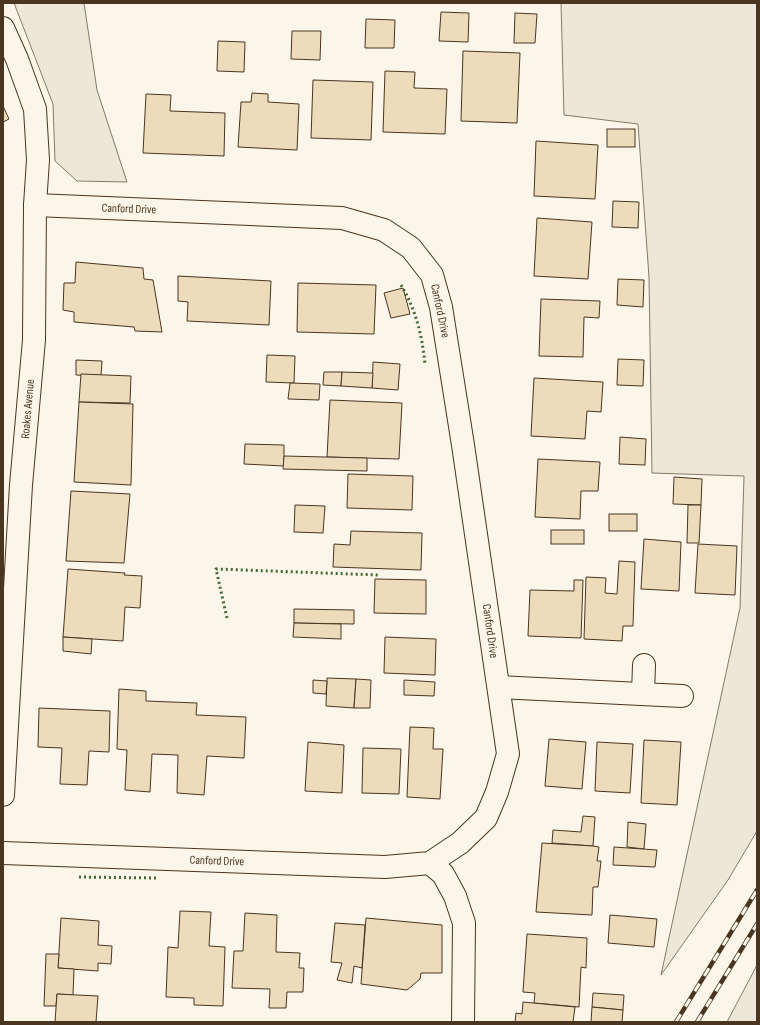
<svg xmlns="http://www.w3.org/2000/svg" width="760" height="1025" viewBox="0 0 760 1025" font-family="'Sofia Sans Condensed',sans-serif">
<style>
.green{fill:#ede6d9;stroke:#887966}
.building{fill:#ecdcbc;stroke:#4a3520}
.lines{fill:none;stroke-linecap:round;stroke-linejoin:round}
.street-casing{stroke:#4a3520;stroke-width:24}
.street{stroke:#fbf6e9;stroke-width:22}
.rail-casing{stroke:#4a3520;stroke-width:4.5}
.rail{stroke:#fbf6e9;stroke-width:3;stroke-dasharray:9;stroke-linecap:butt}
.hedge{stroke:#436837;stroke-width:3;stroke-dasharray:2 3;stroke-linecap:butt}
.labels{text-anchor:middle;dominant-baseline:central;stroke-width:3;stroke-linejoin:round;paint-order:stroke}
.street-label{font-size:12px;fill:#4a3520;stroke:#fbf6e9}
</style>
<rect width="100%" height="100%" fill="#fbf6e9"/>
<!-- green -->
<g class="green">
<polygon points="14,3 84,3 97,90 127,182 77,181 55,161 53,104"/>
<polygon points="561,3 757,3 757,831 728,880 661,975 740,608 744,476 652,473 649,277 638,124 564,115"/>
<polygon points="757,965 757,1022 727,1022"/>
</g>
<!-- building -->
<g class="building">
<polygon points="441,12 469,13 468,42 439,41"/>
<polygon points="515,13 537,14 535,43 514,43"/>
<polygon points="366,19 395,20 394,48 365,48"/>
<polygon points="292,31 321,31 320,60 291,59"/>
<polygon points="218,41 245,42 244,72 217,71"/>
<polygon points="463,51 520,53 517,123 461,121"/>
<polygon points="385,71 415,72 414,88 447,89 445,134 383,132"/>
<polygon points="313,80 373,82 371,140 311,138"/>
<polygon points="252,93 268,94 268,102 299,104 297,150 238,147 241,102 251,102"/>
<polygon points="146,94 171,95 170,111 225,113 224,156 143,153"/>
<polygon points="3,106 9,119 3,122"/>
<rect x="607" y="129" width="28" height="18"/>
<polygon points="536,141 598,145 595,199 534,196"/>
<polygon points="613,201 639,202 638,228 612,227"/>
<polygon points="537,218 592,222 588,279 534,276"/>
<polygon points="76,262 143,268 144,279 153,280 162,332 135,331 134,327 74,322 74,312 63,310 64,283 75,283"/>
<polygon points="178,276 271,281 269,325 187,321 188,302 178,301"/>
<polygon points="618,279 644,280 643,307 617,305"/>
<polygon points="298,283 376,285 374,334 297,332"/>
<polygon points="403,288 410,314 391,318 384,293"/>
<polygon points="541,299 600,301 599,318 584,317 583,357 539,356"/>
<polygon points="267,355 295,356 294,383 266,382"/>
<polygon points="618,359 644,360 643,386 617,385"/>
<polygon points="76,360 102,361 101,376 76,375"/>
<polygon points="373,362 400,364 398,390 372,388"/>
<polygon points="324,372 342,372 341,386 323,385"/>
<polygon points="342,372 373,373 372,388 341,386"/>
<polygon points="81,374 131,376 130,403 79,402"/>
<polygon points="534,378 603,382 601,412 587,411 585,439 531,436"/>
<polygon points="290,383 320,384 319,400 288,399"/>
<polygon points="330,400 402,403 399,459 327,457"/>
<polygon points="79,402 133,404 131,485 74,482"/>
<polygon points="620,437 646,439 645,465 619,464"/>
<polygon points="245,444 284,445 284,466 244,464"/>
<polygon points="284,456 367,458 367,471 283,469"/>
<polygon points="538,459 600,462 598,491 581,491 580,519 535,517"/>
<polygon points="348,474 413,476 412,510 347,508"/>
<polygon points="674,477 702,479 701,505 673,504"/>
<polygon points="71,491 130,494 124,563 66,561"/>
<polygon points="295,505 325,506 323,533 294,532"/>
<polygon points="688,505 701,505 699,543 687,543"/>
<rect x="609" y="514" width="28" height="17"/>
<rect x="551" y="530" width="33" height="14"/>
<polygon points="351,531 422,533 421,570 333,567 334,544 350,545"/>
<polygon points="644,539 681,542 679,591 641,589"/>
<polygon points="698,544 737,546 735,595 695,593"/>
<polygon points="619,561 635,562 633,626 623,626 622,641 584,639 586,577 606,578 605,593 617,594"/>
<polygon points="68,569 125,573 124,575 142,576 140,608 125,607 123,641 63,637"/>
<polygon points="375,579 426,580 426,614 374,613"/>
<polygon points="574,580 583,580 581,638 528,636 530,590 574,591"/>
<polygon points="294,609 354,610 354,624 294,623"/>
<polygon points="294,623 341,624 341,639 293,637"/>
<polygon points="63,637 92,639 91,654 63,651"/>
<polygon points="385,637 436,639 435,675 384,673"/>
<polygon points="327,678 356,679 354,708 326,706"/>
<polygon points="356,679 371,680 370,708 354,708"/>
<polygon points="313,680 327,681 326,694 313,693"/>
<polygon points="404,680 435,682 434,696 404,695"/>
<polygon points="119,689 146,691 146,701 197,703 196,715 246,717 244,758 207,756 204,795 177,793 178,755 152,754 150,792 125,790 127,750 117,749"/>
<polygon points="39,708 110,711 109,752 89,751 87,785 60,784 62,748 38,747"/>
<polygon points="410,727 434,728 433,749 443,749 440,799 407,797"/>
<polygon points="549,739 586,742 582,789 545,786"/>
<polygon points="644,740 681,742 677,805 641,803"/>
<polygon points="308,742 344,745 342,793 305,791"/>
<polygon points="597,742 633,744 630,793 595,791"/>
<polygon points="363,748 401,749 399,794 362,793"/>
<polygon points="583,816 595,817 593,846 552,843 553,830 581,832"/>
<polygon points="628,822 646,824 644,849 627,847"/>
<polygon points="542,843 593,846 599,847 597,861 601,861 598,887 593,887 592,915 536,912"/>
<polygon points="614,847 657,850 655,867 613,865"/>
<polygon points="180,911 211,912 209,946 225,947 223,1006 194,1005 194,998 166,997 168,947 178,948"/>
<polygon points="245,913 277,915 276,952 300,953 299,968 304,968 303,992 287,992 286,1008 269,1008 270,989 232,988 234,951 243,951"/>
<polygon points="610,915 657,919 654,947 608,943"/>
<polygon points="61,918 99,921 98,945 112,946 111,964 98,963 98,971 58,968"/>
<polygon points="366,918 442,925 442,973 421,973 420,979 407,990 361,984"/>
<polygon points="335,923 365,925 362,968 354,966 352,983 337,980 342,963 331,962"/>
<polygon points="527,934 587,938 586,968 581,967 579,1007 534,1003 535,993 523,992"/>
<polygon points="46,954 59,954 58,968 74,969 73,995 57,994 56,1006 44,1006"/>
<polygon points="593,993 624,995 623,1010 592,1007"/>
<polygon points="57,994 98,996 96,1022 55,1022"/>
<polygon points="523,1002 575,1007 573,1022 515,1022 516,1013 522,1014"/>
<polygon points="592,1007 623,1010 622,1022 591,1022"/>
</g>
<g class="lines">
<defs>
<g id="street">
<polyline points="3,28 17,59 35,109 38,160 35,205 34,340 21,485 3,795"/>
<polyline points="499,687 682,696"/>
<polyline points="643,694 644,665"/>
<polyline points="3,853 385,867 430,863 460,843 486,818 497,792 508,754 463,445 441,307 432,275 411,248 384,230 342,218 35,205"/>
<polyline points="430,863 443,874 455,896 464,923 463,1022"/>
</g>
</defs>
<!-- street casing -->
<use href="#street" class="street-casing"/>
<!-- street -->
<use href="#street" class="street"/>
<defs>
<g id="rail">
<polyline points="676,1022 757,890"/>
<polyline points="697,1022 757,924"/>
</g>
</defs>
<!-- rail casing -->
<use href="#rail" class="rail-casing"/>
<!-- rail -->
<use href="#rail" class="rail"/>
<!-- hedge -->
<g class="hedge">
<path d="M401 285C416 310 422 335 425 364"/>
<polyline points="227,618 216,569 378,575"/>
<polyline points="79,877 158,878"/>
</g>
</g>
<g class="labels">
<!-- street labels -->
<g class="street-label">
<text transform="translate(129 209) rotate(2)">Canford Drive</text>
<text transform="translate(440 311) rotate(78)">Canford Drive</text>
<text transform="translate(28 409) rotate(-85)">Roakes Avenue</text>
<text transform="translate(490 631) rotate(82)">Canford Drive</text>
<text transform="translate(217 861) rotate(2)">Canford Drive</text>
</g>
</g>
<!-- border -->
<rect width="760" height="1025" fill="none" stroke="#4a3520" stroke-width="8"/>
</svg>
